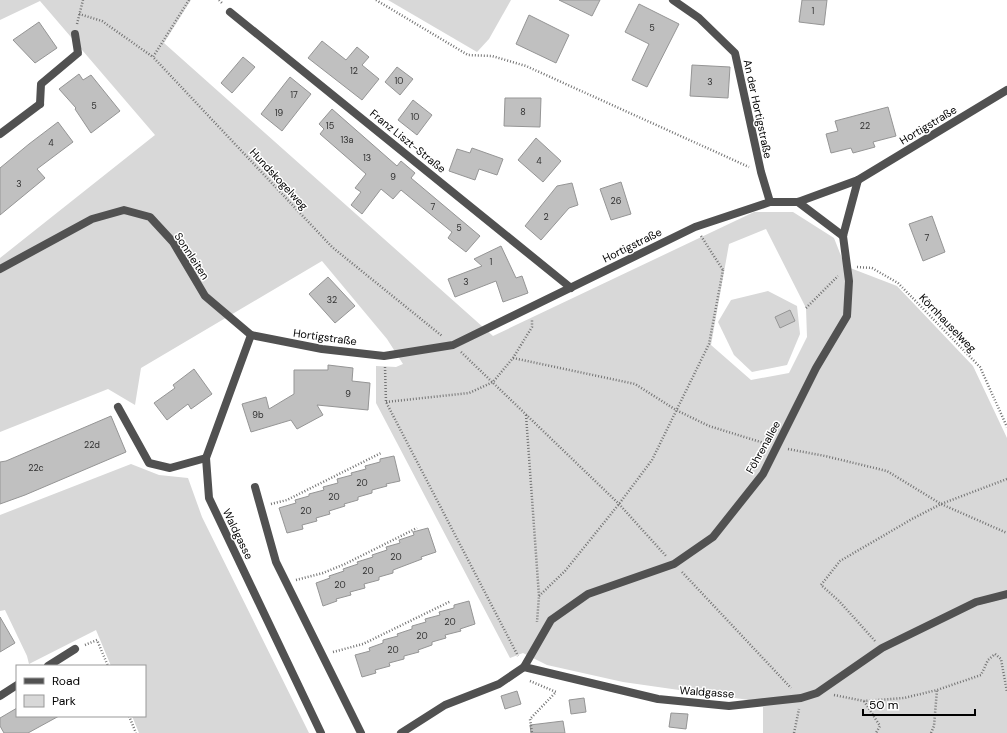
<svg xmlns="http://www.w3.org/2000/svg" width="1007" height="733" viewBox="0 0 1007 733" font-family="'DM Sans',sans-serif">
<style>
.green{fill:#d8d8d8;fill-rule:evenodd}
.building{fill:#c0c0c0;stroke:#959595}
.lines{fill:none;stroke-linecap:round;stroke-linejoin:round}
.path{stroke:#737373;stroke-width:2.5;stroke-dasharray:1 2;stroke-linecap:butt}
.service{stroke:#515151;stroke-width:8}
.minor{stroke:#515151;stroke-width:8}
.labels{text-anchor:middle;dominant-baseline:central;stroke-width:3;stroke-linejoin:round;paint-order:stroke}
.number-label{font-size:9px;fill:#303030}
.street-label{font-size:11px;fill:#000;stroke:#fff}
</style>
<rect width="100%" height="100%" fill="#fff"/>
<!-- green -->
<g class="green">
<path d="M0 0H191L164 43 493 336 754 212H793L834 238 845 266 897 286 973 366 1007 438V733H763V702L623 682 547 665 523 653 510 658 376 403V366L396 367 403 364 387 339 322 261 141 368 135 405 108 389 0 432V258L155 135 40 1 0 20ZM766 229 806 308 807 337 789 373 751 380 711 345 729 244Z"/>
<polygon points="388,0 511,0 489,39 477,52"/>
<polygon points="768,291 797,306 800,334 787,365 752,372 734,355 718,322 731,300"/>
<polygon points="131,464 159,475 188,478 202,517 309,733 139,733 132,716 145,716 145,666 111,666 96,630 29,664 27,656 5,610 0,611 0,515"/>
</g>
<!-- building -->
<g class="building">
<polygon points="559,0 600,0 592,16"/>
<polygon points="802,0 827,0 824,25 799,22"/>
<polygon points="639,4 679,24 647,87 632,80 649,44 625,32"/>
<polygon points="529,15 569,35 556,63 516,44"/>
<polygon points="39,22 57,48 35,63 13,40"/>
<polygon points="322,41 346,60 357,47 369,57 362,65 379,79 362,100 308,58"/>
<polygon points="243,57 255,67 232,93 221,83"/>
<polygon points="692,65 730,67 728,98 690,96"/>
<polygon points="397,67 413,79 400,95 385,82"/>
<polygon points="79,74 83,80 91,75 120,111 91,133 75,109 76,108 59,89"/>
<polygon points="290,77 311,94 282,131 261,114"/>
<polygon points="505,98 541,98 540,127 504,126"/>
<polygon points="413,100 432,115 417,135 398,120"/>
<polygon points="888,107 896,136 873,142 875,147 853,153 851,148 831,153 826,134 838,131 835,121"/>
<polygon points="332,109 397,166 401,161 415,173 411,178 480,236 466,252 448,238 452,232 401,190 393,199 381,189 362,214 351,205 361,192 355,188 366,174 320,134 324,129 319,124"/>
<polygon points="58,122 73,142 37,169 45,178 0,215 0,168 29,144"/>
<polygon points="536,138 561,161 543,182 518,160"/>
<polygon points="472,148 503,159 497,175 479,169 475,180 449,171 457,149 470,153"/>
<polygon points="621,182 631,214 611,220 600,189"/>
<polygon points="572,183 578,205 569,208 541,240 525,226 557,186"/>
<polygon points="932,216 945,252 923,261 909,224"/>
<polygon points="501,246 516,278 522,276 528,293 503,302 496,281 455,297 448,279 482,266 474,259"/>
<polygon points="328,277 355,306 335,323 309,294"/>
<polygon points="790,310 795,321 780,328 775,317"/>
<polygon points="328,365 353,368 352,381 370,383 368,410 317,405 323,415 297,429 291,420 251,432 242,404 266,397 269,409 294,394 294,370 328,370"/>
<polygon points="194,369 212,394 191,409 188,404 167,420 154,403 175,388 173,385"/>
<polygon points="111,416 126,452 25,495 0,504 0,462 6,461"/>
<polygon points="394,456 400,481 386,484 387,486 372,490 372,493 358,497 358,500 344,504 345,506 329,511 330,514 316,518 317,521 302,525 303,529 287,533 279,508 296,503 295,500 309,496 309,494 324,490 323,487 338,483 337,479 352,475 351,473 366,469 365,466 380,462 380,459"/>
<polygon points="428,528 436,552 421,557 422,559 393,570 393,573 379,577 379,580 364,584 365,588 350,592 351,595 336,599 337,601 323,606 316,583 330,578 329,576 344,571 343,569 358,564 357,562 373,557 372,555 387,550 386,547 400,543 399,540 414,535 413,532"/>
<polygon points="469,601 475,624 460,629 461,631 445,635 446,638 432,642 432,645 418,650 419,652 404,656 404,659 389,663 390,666 375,670 376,673 362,677 355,655 370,651 369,648 383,643 383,640 398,636 397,634 412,629 412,626 426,622 425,619 440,615 439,612 454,608 454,605"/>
<polygon points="0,617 15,643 0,652"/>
<polygon points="517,691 521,704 505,709 501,696"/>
<polygon points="584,698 586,712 571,714 569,700"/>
<polygon points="17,708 17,716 59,716 28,733 4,733 0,726 0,718"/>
<polygon points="671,713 688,714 686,729 669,727"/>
<polygon points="563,721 565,733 531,733 530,725"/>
</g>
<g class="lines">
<!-- path -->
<g class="path">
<polyline points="189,0 153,57 332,247 442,336"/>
<polyline points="219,0 223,4"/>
<polyline points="376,0 468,55 492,56 526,66 749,167"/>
<polyline points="79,14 102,21 153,57"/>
<polyline points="77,24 83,0"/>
<polyline points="701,236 723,270"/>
<polyline points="857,267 872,268 898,283 980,367 1007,427"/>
<polyline points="806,308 838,276"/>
<polyline points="461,352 619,504 666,556"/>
<polyline points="513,358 635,384 676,410 709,426 767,444"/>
<polyline points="385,367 386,402 518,656"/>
<polyline points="386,402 469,393 493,382 513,358 532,327 532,319"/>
<polyline points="526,415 539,596 537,622"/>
<polyline points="788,449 825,456 887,471 941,504 1007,533"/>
<polyline points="271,504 287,500 381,453"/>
<polyline points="682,572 791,688"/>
<polyline points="296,580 323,573 345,564 417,528"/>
<polyline points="539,596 565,571 619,504 652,460 709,344 723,270"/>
<polyline points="875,641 839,601 821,585 840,561 912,519 941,504 1007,479"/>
<polyline points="85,645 97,640 108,666"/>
<polyline points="333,652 363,644 451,601"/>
<polyline points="530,681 556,692 530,719 532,733"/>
<polyline points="834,695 864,701 904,698 937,690 981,675 988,660 995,654 1001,659 1007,692"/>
<polyline points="864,701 880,726 876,733"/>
<polyline points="129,716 136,733"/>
<polyline points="794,733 799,709"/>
<polyline points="931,733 934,726 937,690"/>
</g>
<!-- service -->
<g class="service">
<polyline points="40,104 41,84 78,53 75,34"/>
<polyline points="118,407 149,463 170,468 206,458"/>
</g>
<!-- minor -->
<g class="minor">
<polyline points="673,0 699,18 735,53 761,172 770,202"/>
<polyline points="230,12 571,288"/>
<polyline points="0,134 40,104"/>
<polyline points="798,202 843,236"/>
<polyline points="0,269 92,219 124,210 150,217 173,242 205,296 251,335 322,349 384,356 453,345 695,227 770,202 798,202 858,180 1007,90"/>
<polyline points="251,335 206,458 209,498 321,733"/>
<polyline points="255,487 276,562 361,733"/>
<polyline points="48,666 75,649"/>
<polyline points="524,667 551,620 588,594 674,564 713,537 763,474 816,368 847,316 849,281 843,236 858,180"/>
<polyline points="0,696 17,685"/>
<polyline points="401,733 445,705 499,684 524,667 658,699 729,706 801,698 817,693 882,648 976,602 1007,594"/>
</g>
</g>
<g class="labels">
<!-- number labels -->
<g class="number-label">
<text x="813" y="11">1</text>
<text x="652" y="28">5</text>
<text x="354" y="71">12</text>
<text x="399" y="81">10</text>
<text x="710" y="82">3</text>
<text x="294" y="95">17</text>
<text x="94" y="106">5</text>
<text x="523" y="112">8</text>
<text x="279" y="113">19</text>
<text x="415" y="117">10</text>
<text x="330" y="126">15</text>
<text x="865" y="126">22</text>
<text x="347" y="140">13a</text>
<text x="51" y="143">4</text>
<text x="367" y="158">13</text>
<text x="539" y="161">4</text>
<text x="393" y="177">9</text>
<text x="19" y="184">3</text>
<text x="616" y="201">26</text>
<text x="433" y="207">7</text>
<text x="546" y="217">2</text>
<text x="459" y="228">5</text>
<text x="927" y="238">7</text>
<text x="491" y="262">1</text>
<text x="466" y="282">3</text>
<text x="332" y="300">32</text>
<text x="348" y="394">9</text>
<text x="258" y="415">9b</text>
<text x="92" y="445">22d</text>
<text x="36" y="468">22c</text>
<text x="362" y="483">20</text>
<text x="334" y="497">20</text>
<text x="306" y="511">20</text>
<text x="396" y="557">20</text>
<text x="368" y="571">20</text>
<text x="340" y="585">20</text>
<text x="450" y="622">20</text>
<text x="422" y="636">20</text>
<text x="393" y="650">20</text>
</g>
<!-- street labels -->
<g class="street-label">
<text transform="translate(758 109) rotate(78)">An der Hortigstraße</text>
<text transform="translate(928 125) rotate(-31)">Hortigstraße</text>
<text transform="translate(408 141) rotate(39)">Franz Liszt-Straße</text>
<text transform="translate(279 179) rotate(47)">Hundskogelweg</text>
<text transform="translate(632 245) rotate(-26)">Hortigstraße</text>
<text transform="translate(192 256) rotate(57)">Sonnleiten</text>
<text transform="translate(948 323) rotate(46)">Körnhauselweg</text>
<text transform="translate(325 337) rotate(8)">Hortigstraße</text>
<text transform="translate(763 447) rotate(-61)">Föhrenallee</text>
<text transform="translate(238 534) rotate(64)">Waldgasse</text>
<text transform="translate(707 692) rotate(4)">Waldgasse</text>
</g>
</g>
<!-- legend -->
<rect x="16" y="665" width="130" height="52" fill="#ffffff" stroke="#999999"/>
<rect x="24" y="678" width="20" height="6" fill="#515151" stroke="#999999"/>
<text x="52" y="685" font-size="12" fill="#000000">Road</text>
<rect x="24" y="695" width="20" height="12" fill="#d8d8d8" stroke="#999999"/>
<text x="52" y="705" font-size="12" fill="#000000">Park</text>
<!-- scale -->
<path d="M863 709v6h112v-6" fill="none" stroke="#000000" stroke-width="2"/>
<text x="869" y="709" font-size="12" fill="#000000" stroke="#ffffff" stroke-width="3" paint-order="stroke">50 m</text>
</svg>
